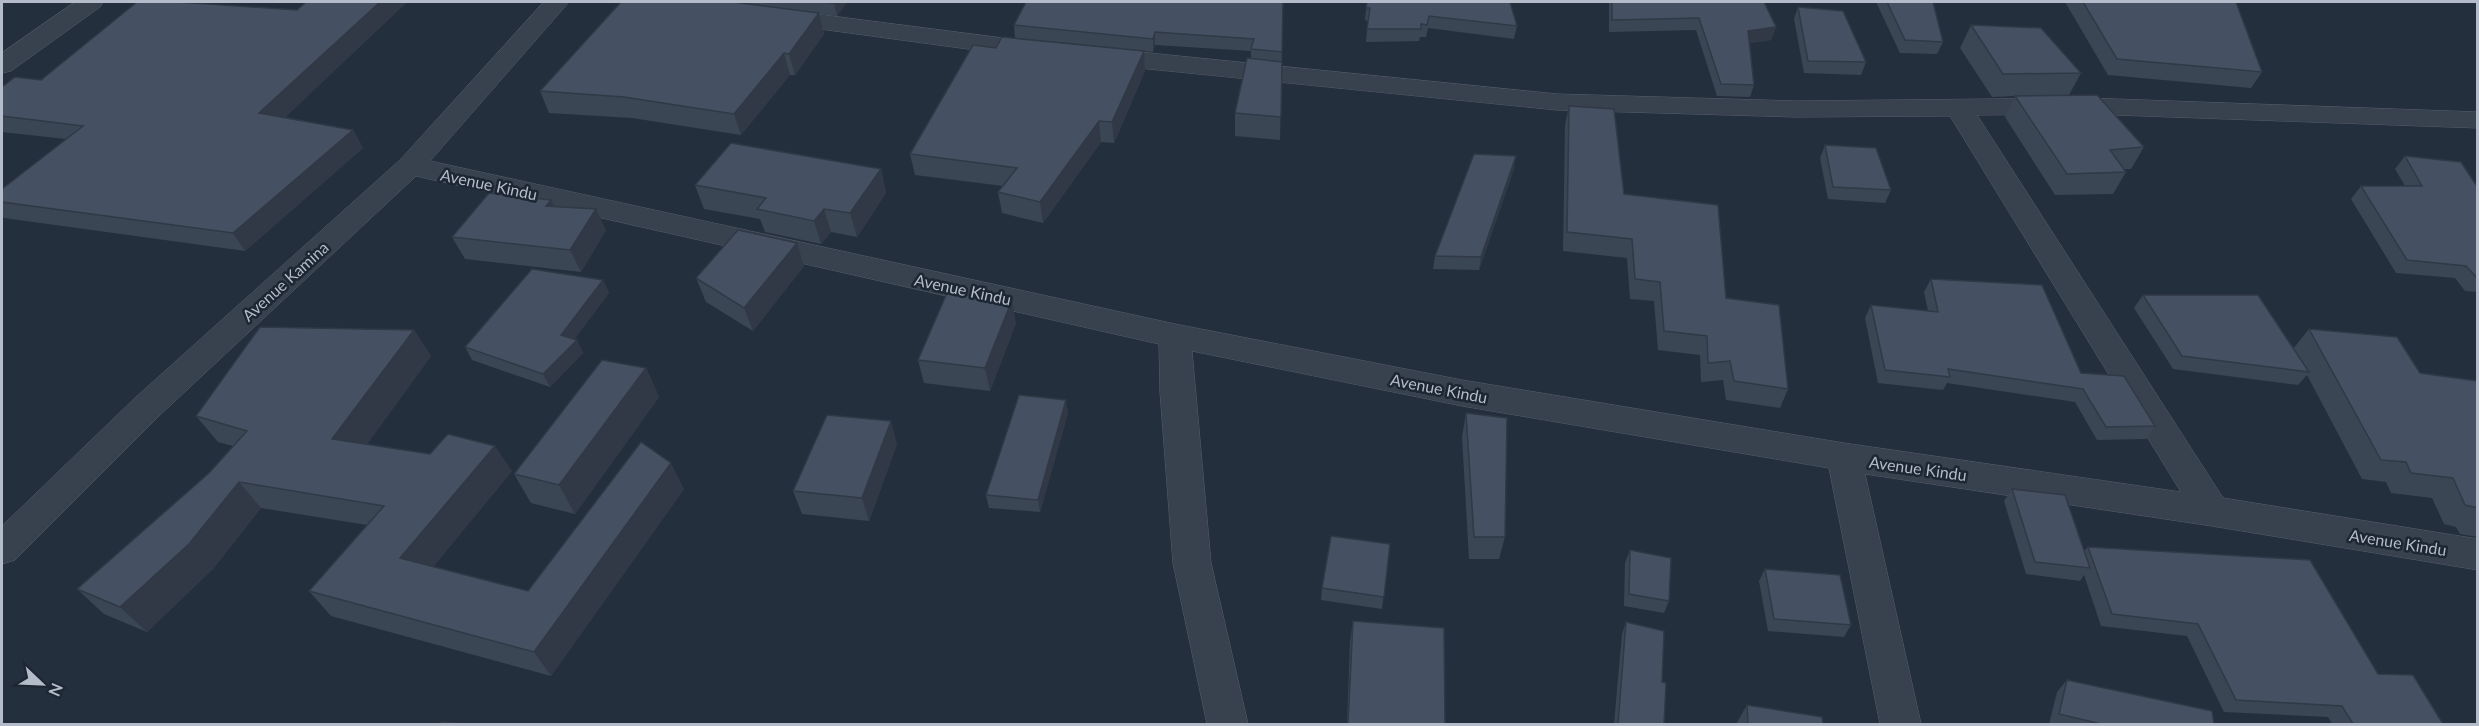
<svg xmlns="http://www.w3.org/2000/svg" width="2479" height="726" viewBox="0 0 2479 726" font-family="Lato,sans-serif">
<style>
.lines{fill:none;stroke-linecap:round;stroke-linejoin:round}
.street-casing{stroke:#565f6c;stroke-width:1}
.street{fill:#38414e;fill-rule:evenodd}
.wall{fill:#3b4654}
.shaded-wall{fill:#303945}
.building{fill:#455162;stroke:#303945;stroke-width:1.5}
.labels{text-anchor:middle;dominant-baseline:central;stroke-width:5;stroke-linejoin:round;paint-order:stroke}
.street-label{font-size:16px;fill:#b4bcc9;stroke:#1d2633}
</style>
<rect width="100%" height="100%" fill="#242f3e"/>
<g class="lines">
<defs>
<g id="street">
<polygon points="75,2 103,2 100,7 11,71 2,73 2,53"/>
<polygon points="544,2 569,2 430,161 1175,324 1462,380 1844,443 2181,492 1950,116 1796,117 1557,110 1099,64 1090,62 1086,56 1090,50 1099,48 1557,94 1796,101 2087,98 2478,112 2478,128 2087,114 1977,115 2223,498 2478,539 2478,570 2212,526 1865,474 1921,724 1880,724 1829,468 1462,406 1192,351 1211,563 1248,724 1207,724 1173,563 1160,392 1159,344 416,176 160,415 15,560 2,564 2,526 136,397 400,160"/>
<polygon points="777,9 1042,43 1051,45 1055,51 1051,57 1042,59 768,22 764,17 768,12"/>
</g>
</defs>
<!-- street casing -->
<use href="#street" class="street-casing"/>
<!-- street -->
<use href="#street" class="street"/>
</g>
<!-- wall -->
<g class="wall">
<polygon points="407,2 285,117 353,130 363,148 245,251 4,218 2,216 2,189 66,139 2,132 2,87 41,80 297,10"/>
<polygon points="621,2 847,2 837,16 819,14 824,34 795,75 790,75 741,135 632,118 549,113 540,91"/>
<polygon points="1283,2 1280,140 1235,136 1235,113 1251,59 1251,51 1155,45 1153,52 1015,38 1014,25"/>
<polygon points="1367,2 1517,26 1514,39 1428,28 1426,37 1420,37 1419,41 1366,42 1368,21 1365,20"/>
<polygon points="1609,2 1764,2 1776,27 1771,40 1750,43 1754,85 1750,97 1717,96 1696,30 1609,32"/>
<polygon points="1876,2 1933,2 1943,42 1937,54 1900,53"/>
<polygon points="2065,2 2236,2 2262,72 2251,88 2108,75"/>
<polygon points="1798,7 1866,62 1861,75 1804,73 1794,19"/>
<polygon points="1971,25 2081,73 2069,95 2144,147 2131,169 2124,169 2126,172 2113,194 2055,195 2005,117 2015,96 1992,97 1960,48"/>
<polygon points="996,48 1144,51 1145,71 1114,143 1101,142 1043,223 1002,213 998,192 1003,186 915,175 910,154"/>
<polygon points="1569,106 1624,194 1726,298 1788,389 1780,408 1726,400 1723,380 1701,382 1700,355 1658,350 1654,301 1630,299 1627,258 1563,251 1565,125"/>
<polygon points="1825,145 1891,190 1885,203 1828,199 1820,158"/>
<polygon points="2405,156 2478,188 2478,292 2465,291 2455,278 2396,273 2351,199 2361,186 2405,186 2395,169"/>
<polygon points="881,169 886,193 857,237 831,232 821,244 765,232 760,219 704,209 695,185"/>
<polygon points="1514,169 1479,270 1433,269 1435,256"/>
<polygon points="551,200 554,206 606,230 581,272 465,259 452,237"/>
<polygon points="797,243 804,266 753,331 706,302 696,278"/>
<polygon points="1931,279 2081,373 2155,426 2146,439 2097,440 2075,402 1947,383 1943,390 1878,383 1865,318 1871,305 1928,311 1924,292"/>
<polygon points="603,280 609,293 574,339 577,340 583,353 550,387 472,360 465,347"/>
<polygon points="2143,295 2293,349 2309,329 2420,373 2478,381 2478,537 2460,534 2456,527 2444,524 2432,498 2391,493 2386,482 2362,479 2307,375 2298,385 2173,369 2134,308"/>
<polygon points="1016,323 990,391 924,383 918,360"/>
<polygon points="414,330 431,356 367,444 512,471 433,567 528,591 684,489 551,676 331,616 309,591 367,525 261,508 213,569 147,632 104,614 77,589 209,473 233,446 218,442 196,416"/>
<polygon points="646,368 659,397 575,514 531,503 514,474"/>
<polygon points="1068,413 1040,512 989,508 986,495"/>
<polygon points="1466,413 1505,537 1499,559 1469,559 1462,437"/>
<polygon points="897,444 869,521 802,514 793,491"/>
<polygon points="2012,489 2084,551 2088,547 2378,674 2443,724 2332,724 2328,717 2224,712 2187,636 2101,626 2084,575 2080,581 2026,574 2004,501"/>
<polygon points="1390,544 1382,609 1321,600 1322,588"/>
<polygon points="1630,550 1669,601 1664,613 1624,606 1625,563"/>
<polygon points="1765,569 1851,625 1844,637 1768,631 1759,581"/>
<polygon points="1353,621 1445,724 1347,724 1350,642"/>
<polygon points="1626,622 1662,682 1664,724 1614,724 1622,634"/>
<polygon points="2067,680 2214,724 2049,724 2057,692"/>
<polygon points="1747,705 1823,724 1736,724"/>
</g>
<!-- shaded-wall -->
<g class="shaded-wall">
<polygon points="380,2 407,2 271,131 259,113"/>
<polygon points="835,2 847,2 837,16 834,3"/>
<polygon points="819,13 824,34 795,75 789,54"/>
<polygon points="1776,27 1771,40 1744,44 1748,31"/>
<polygon points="1155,32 1155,45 1153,52 1153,39"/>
<polygon points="1144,51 1145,71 1114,143 1112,122"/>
<polygon points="784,53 790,75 741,135 734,114"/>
<polygon points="1099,121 1101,142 1043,223 1040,202"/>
<polygon points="353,130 363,148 245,251 233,233"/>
<polygon points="1516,156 1514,169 1479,270 1481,257"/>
<polygon points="881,169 886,193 857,237 850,213"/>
<polygon points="551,200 561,221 546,206"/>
<polygon points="596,209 606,230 581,272 570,250"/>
<polygon points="824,209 831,232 821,244 814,221"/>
<polygon points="797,243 804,266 753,331 744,308"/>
<polygon points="603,280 609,293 568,348 561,335"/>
<polygon points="1012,300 1016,323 990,391 985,368"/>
<polygon points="414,330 431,356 352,465 332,439"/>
<polygon points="577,340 583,353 550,387 543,374"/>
<polygon points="646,368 659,397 575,514 559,485"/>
<polygon points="1066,400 1068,413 1040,512 1038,500"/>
<polygon points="891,421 897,444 869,521 862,498"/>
<polygon points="495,446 512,471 420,583 400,558"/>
<polygon points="671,463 684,489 551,676 534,652"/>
<polygon points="239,482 261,508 213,569 147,632 120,607"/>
</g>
<!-- building -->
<g class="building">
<polygon points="137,2 178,2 297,10 306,2 380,2 259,113 353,130 233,233 2,202 2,189 83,126 2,116 2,87 15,77 41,80"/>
<polygon points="621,2 733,2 819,13 789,54 784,53 734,114 624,97 540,91"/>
<polygon points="819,2 835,2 834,3"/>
<polygon points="1026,2 1283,2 1282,52 1251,49 1254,39 1155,32 1153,39 1014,25"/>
<polygon points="1367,2 1510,2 1517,26 1429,16 1427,25 1421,24 1421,29 1367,29 1370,8 1366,8"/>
<polygon points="1612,2 1764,2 1776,27 1748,31 1754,85 1721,84 1699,18 1612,20"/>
<polygon points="1887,2 1933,2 1943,42 1905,40"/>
<polygon points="2083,2 2236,2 2262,72 2117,59"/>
<polygon points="1798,7 1843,11 1866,62 1808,61"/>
<polygon points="1971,25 2041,28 2081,73 2003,74"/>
<polygon points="1002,37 1144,51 1112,122 1099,121 1040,202 998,192 1017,168 910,154 973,45 996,48"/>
<polygon points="1247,58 1282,62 1281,117 1235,113"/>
<polygon points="2097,95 2144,147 2110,150 2126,172 2067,174 2015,96"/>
<polygon points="1569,106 1614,109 1624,194 1718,205 1726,298 1779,305 1788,389 1734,381 1730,361 1708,363 1707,336 1664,331 1660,282 1635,279 1632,239 1567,232"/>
<polygon points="731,143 881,169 850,213 824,209 814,221 757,209 766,198 695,185"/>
<polygon points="1825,145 1876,148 1891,190 1833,187"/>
<polygon points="1474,154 1516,156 1481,257 1435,256"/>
<polygon points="2405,156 2461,162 2478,188 2478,279 2466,266 2407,260 2361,186 2422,186"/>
<polygon points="489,193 551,200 546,206 596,209 570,250 452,237"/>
<polygon points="738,230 797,243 744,308 696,278"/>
<polygon points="532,269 603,280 561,335 577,340 543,374 465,347"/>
<polygon points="1931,279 2042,285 2081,373 2124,376 2155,426 2106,427 2083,389 1948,369 1950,377 1885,370 1871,305 1938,312"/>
<polygon points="947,293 1012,300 985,368 918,360"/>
<polygon points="2143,295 2258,295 2309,372 2182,356"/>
<polygon points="260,327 414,330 332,439 430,454 448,434 495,446 400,558 528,591 641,442 671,463 534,652 309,591 384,506 239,482 189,544 120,607 77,589 209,473 247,431 196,416"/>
<polygon points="2309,329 2397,337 2420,373 2478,381 2478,508 2465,505 2453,478 2411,473 2406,462 2381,460"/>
<polygon points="602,360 646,368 559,485 514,474"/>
<polygon points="1019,395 1066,400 1038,500 986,495"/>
<polygon points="1466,413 1507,418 1505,537 1474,537"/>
<polygon points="827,415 891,421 862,498 793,491"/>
<polygon points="2012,489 2065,495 2090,568 2035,562"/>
<polygon points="1331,536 1390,544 1384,597 1322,588"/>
<polygon points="2088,547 2310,560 2378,674 2413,675 2443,724 2353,724 2342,706 2236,700 2198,624 2112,614"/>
<polygon points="1630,550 1671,558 1669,601 1629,594"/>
<polygon points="1765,569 1840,575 1851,625 1774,619"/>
<polygon points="1353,621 1444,628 1445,724 1348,724"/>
<polygon points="1626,622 1664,631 1662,682 1666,683 1664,724 1618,724"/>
<polygon points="2067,680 2212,711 2214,724 2101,724 2059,714"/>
<polygon points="1747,705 1822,717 1823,724 1748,724"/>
<polygon points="442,722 465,724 440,724"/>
</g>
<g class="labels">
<!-- street labels -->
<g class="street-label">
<text transform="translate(489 184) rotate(12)">Avenue Kindu</text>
<text transform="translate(285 281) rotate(-42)">Avenue Kamina</text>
<text transform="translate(963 289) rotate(12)">Avenue Kindu</text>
<text transform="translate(1439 388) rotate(11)">Avenue Kindu</text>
<text transform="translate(1918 468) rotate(8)">Avenue Kindu</text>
<text transform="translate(2398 542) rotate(9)">Avenue Kindu</text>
</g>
</g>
<!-- border -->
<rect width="2479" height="726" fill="none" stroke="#b4bcc9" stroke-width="6"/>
<!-- north arrow -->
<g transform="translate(42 684) rotate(113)" stroke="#1d2633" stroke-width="4.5" paint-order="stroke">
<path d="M0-4.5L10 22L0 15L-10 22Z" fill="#b4bcc9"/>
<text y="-9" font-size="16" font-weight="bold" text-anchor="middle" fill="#b4bcc9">N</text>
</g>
</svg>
